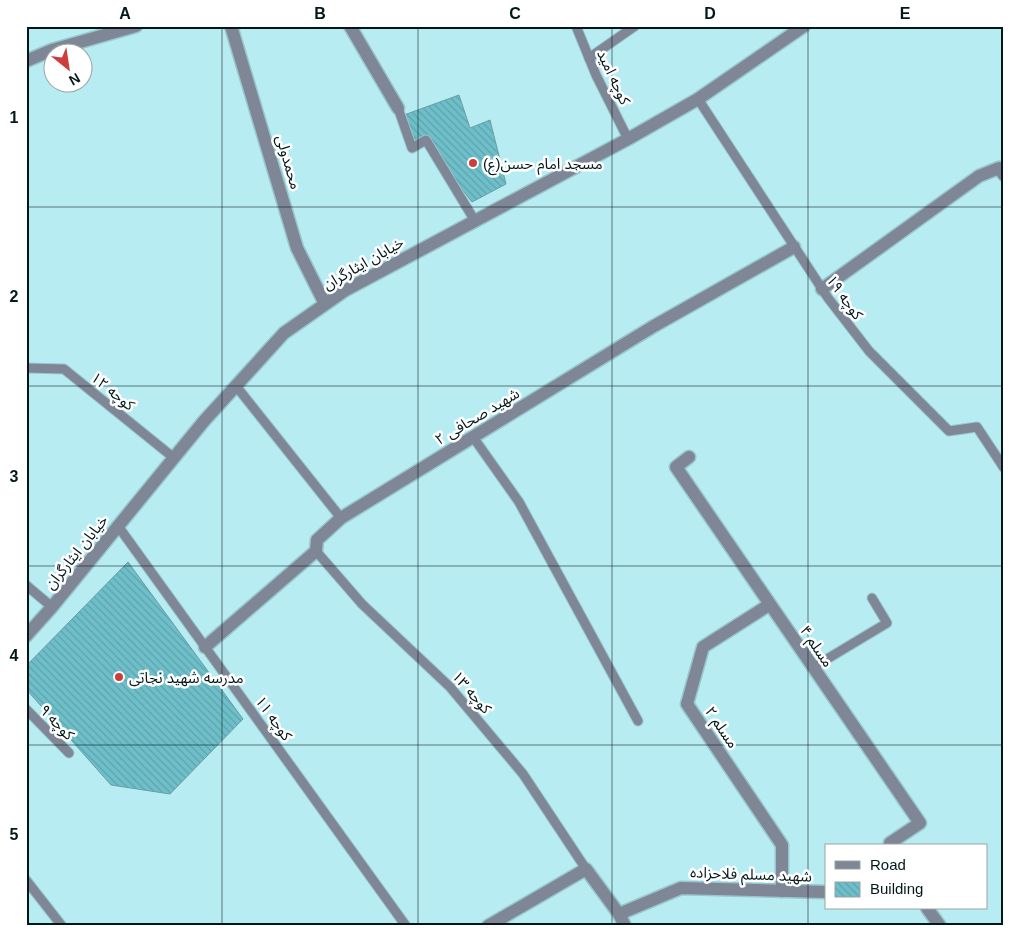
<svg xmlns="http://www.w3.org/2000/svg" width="1030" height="952" viewBox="0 0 1030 952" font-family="Helvetica,'Noto Sans Arabic',sans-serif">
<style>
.building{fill:url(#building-back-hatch);stroke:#6c9da4}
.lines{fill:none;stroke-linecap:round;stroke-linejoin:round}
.service-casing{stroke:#98c6cc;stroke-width:11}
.minor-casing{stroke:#98c6cc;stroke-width:15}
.tertiary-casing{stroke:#98c6cc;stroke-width:15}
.service{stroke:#7f8696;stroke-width:9}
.minor{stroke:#7f8696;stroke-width:12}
.tertiary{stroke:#7f8696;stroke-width:12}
.grid{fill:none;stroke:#04181a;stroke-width:1;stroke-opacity:0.55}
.poi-dot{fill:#cd3e3a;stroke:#fff;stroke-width:2}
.labels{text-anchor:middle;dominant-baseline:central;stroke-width:5;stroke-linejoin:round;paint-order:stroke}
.street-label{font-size:15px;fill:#04181a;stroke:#fff}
.poi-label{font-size:15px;fill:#04181a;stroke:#fff;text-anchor:start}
.neatline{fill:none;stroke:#04181a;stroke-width:2}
.grid-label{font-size:16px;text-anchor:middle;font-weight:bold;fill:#04181a}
</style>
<defs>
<pattern id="building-back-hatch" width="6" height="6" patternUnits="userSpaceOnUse" patternTransform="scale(1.25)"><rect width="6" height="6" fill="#6ebfc9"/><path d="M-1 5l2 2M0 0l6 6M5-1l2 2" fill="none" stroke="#5ea3ac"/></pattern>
</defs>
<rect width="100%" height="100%" fill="#b8ecf3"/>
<!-- building -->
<g class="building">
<polygon points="459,95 470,128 490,120 506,184 472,202 461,188 429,136 413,143 404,115"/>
<polygon points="128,562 243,719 170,794 111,785 26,689 26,666"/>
</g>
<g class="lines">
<defs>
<g id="service">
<polyline points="576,26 596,75 628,139"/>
<polyline points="589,58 635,26"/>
<polyline points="698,99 828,298 869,351 949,431 977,427 1004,468"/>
<polyline points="398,108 412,148 426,140 475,221"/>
<polyline points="26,368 64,369 174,458"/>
<polyline points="236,386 341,518"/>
<polyline points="473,437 519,502 638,721"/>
<polyline points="118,526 406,926"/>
<polyline points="316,551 362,604 450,687 523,774 586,869"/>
<polyline points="26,585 52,607"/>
<polyline points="812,668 887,623 872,598"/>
<polyline points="26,709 69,753"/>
<polyline points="26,880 62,926"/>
</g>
<g id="minor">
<polyline points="231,26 297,248 325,304"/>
<polyline points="350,26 398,108"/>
<polyline points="26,61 52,50 136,26"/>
<polyline points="822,289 979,176 999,168 1004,175"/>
<polyline points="689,457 676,467 920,823 890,843 890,846"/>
<polyline points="769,605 703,647 687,704 782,845 782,891"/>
<polyline points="205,647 316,551 317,540 341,518 654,326 794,247"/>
<polyline points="927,908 940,926"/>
<polyline points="619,914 681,888 826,892"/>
<polyline points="488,926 586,869 619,914 625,926"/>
</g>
<polyline id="tertiary" points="26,636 52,607 204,421 284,333 344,291 628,139 698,99 804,26"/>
</defs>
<!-- service casing -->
<use href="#service" class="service-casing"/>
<!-- minor casing -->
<use href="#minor" class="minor-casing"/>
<!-- tertiary casing -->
<use href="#tertiary" class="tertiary-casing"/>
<!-- service -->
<use href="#service" class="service"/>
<!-- minor -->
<use href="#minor" class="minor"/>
<!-- tertiary -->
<use href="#tertiary" class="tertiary"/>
</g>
<!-- grid -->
<path class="grid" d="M222 26V926M418 26V926M612 26V926M808 26V926M26 207H1004M26 386H1004M26 566H1004M26 745H1004"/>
<!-- markers -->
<g class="poi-dot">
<circle cx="473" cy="163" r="5"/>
<circle cx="119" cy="677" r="5"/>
</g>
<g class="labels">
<!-- street labels -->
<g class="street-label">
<text transform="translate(614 77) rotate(65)">کوچه امید</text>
<text transform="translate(289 162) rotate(74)">محمدولی</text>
<text transform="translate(363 263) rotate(-30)">خیابان ایثارگران</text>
<text transform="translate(845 297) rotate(54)">کوچه ۱۹</text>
<text transform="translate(113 391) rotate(39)">کوچه ۱۲</text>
<text transform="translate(477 416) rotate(-31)">شهید صحافی ۲</text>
<text transform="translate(76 552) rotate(-51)">خیابان ایثارگران</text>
<text transform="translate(817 646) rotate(56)">مسلم ۴</text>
<text transform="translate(472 692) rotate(49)">کوچه ۱۳</text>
<text transform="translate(274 718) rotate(54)">کوچه ۱۱</text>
<text transform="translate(57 722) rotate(46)">کوچه ۹</text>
<text transform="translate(722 727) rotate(56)">مسلم ۲</text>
<text transform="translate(751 874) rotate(2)">شهید مسلم فلاحزاده</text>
</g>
<!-- poi labels -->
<g class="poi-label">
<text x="483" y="163">مسجد امام حسن(ع)</text>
<text x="129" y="677">مدرسه شهید نجاتی</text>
</g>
</g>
<!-- border -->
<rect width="1030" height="952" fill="none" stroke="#ffffff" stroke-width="55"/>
<!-- legend -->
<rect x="825" y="844" width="162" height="65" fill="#ffffff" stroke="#9ba3a3"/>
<rect x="835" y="861" width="25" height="8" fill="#7f8696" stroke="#9ba3a3"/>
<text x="870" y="870" font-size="15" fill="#04181a">Road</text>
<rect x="835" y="882" width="25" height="15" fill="url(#building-back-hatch)" stroke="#9ba3a3"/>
<text x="870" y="894" font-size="15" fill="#04181a">Building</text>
<!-- north arrow -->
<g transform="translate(68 68) rotate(150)"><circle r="24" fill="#ffffff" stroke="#9ba3a3"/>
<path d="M0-4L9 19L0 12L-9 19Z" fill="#cd3e3a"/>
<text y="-8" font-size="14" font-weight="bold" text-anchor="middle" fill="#04181a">N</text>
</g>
<rect x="28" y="28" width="974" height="896" class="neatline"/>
<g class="grid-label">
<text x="125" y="19">A</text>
<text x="320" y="19">B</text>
<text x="515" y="19">C</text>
<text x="710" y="19">D</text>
<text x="905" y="19">E</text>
<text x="14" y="123">1</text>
<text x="14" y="302">2</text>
<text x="14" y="482">3</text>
<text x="14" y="661">4</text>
<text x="14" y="840">5</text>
</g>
</svg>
